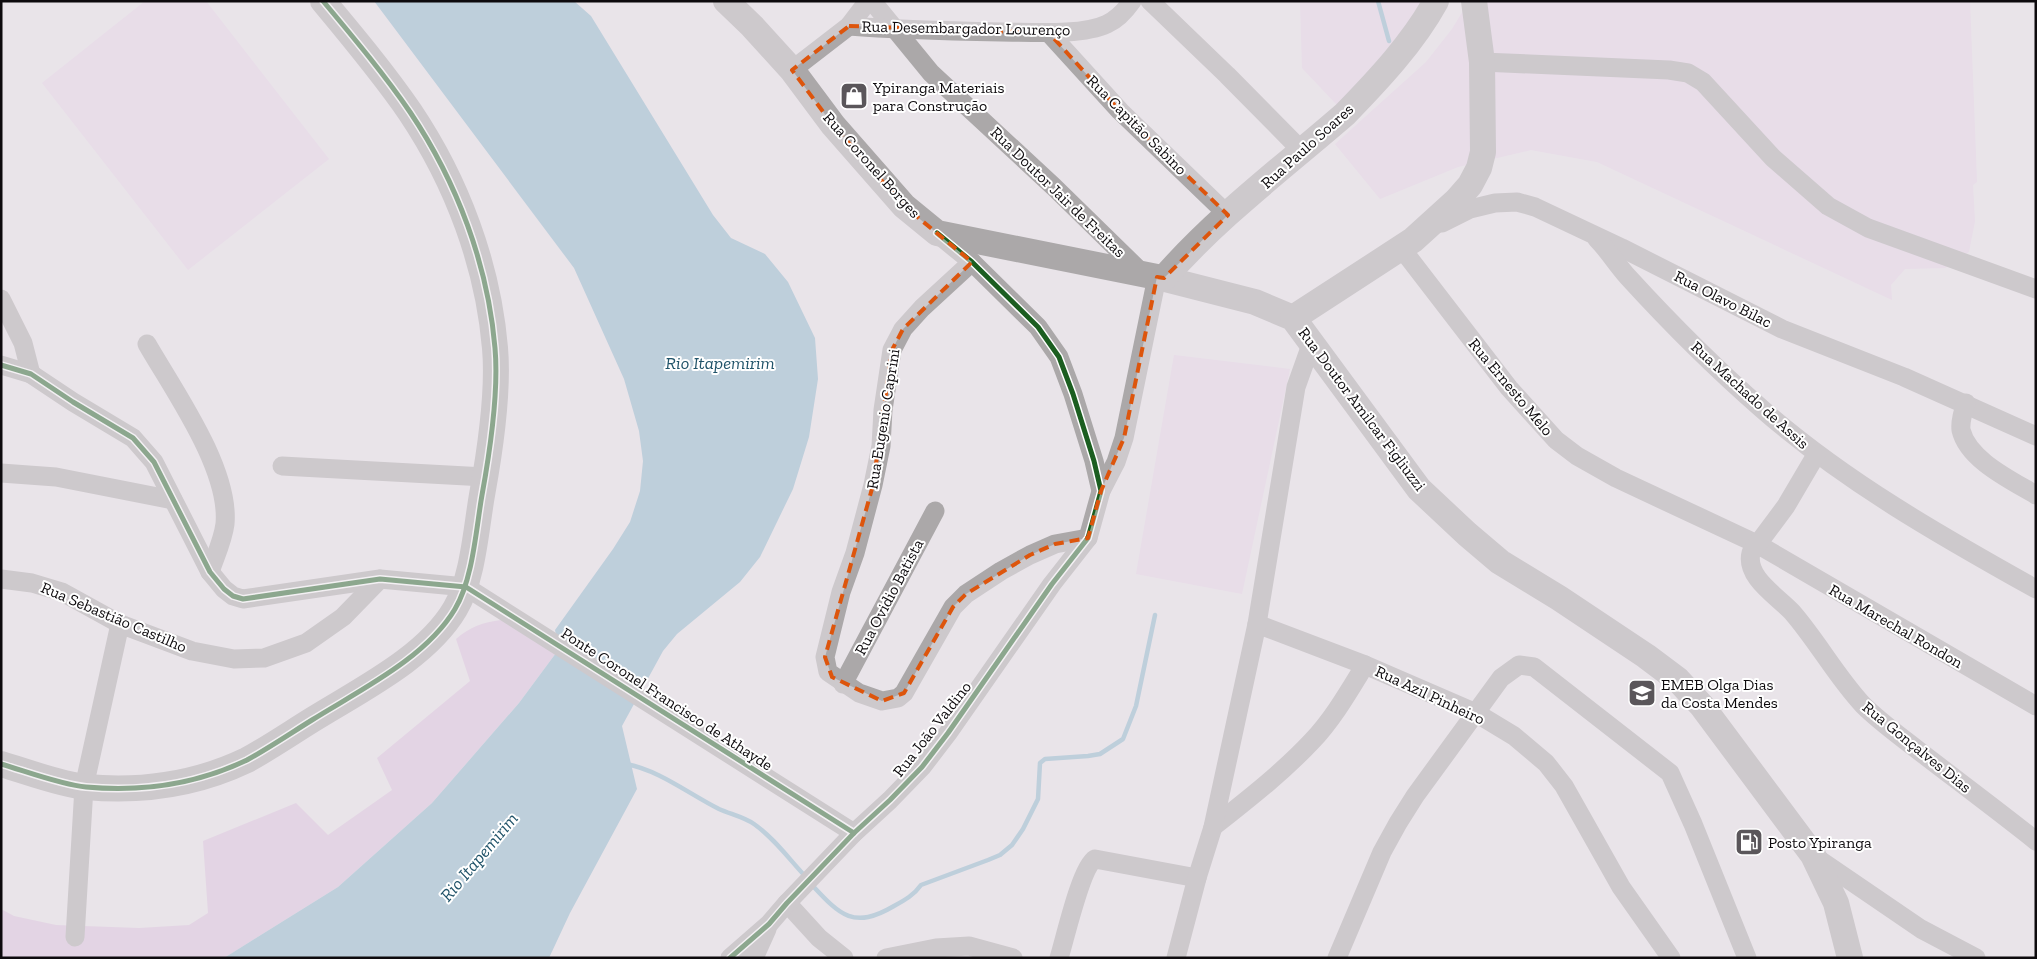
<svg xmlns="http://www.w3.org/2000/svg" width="2037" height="959" viewBox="0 0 2037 959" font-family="'Zilla Slab',serif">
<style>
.green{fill:#e6d4e7}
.forest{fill:#dbc2dd}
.water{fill:#8ab5cb}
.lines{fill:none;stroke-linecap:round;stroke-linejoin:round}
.stream{stroke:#8ab5cb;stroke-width:4.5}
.street{stroke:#aba8a9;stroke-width:19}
.secondary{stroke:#aba8a9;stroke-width:26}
.cycleway-casing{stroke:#fff;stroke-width:8}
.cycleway{stroke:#1b5e20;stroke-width:5}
.marked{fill:none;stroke:#dd550c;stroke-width:4;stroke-dasharray:10 6;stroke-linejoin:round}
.labels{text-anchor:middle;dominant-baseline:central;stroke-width:4;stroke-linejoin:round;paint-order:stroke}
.street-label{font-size:16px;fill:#0d0a0d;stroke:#fff}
.poi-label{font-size:16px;fill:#0d0a0d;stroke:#fff;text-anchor:start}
.water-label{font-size:18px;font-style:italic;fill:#205369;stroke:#fff}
</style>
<rect width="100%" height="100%" fill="#e9e4e9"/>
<!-- green -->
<g class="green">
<polygon points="145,1 206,1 329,159 188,270 42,83"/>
<polygon points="1300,1 1437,1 1337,105 1302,68"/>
<polygon points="1469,1 1970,1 1977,182 1973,185 1975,221 1969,252 1945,268 1905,269 1891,285 1892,300 1597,162 1531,150 1458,167 1380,199 1335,144 1426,62 1452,29"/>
<polygon points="1174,355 1290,369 1242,594 1136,574"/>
</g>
<!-- forest -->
<path class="forest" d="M501 620 559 649 519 703 432 803 338 887 224 958 1 957V909L14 916 56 925 139 928 189 925 208 913 203 841 296 803 328 835 392 790 377 758 470 681 456 639C470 627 483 622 501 620Z"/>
<!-- water -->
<polygon class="water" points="374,1 574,1 591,16 713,215 731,238 765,254 788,282 815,338 818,379 809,437 793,489 760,557 740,582 677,634 663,651 622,726 637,789 570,913 549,958 224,958 338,887 432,803 519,703 559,649 555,630 613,549 630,522 640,491 643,461 639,431 624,379 574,268"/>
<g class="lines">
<!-- stream -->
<g class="stream">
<polyline points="1378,1 1389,41"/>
<path d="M626 764C659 770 689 794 719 809 730 814 744 817 754 824 774 838 789 859 805 876"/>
<path d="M811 884C840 915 853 930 894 906 905 900 914 895 921 885L988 860 1000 855 1012 845 1023 829 1038 799 1040 763 1045 759 1088 756 1100 754 1123 739 1136 706 1155 615"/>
</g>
<!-- street -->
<g class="street">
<polyline points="872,1 931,73 1054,187 1142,273"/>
<polyline points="1150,1 1227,75 1302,151"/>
<path d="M849 26C900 30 950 31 1001 32 1030 32 1082 36 1107 24 1118 19 1125 11 1132 1"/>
<polyline points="1049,33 1120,111 1228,215"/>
<polyline points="1482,62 1669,70 1688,73 1703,82 1773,158 1828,206 1868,228 2036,289"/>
<polyline points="792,70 849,26 868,1"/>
<polyline points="1442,223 1470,209 1495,203 1517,202 1535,207 1622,248 1782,329 1904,377 2036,436"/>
<path d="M1597 239C1608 250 1617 265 1628 277 1670 323 1715 368 1762 409 1844 481 1941 536 2036 589"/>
<polyline points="1402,249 1509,388 1556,440 1577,456 1616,478 1757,544 2036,706"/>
<polyline points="972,262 922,308 903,329 892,350 883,410 881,446 873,485 855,553 841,592 825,657 828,672 859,693 882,701 898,698 904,693 953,607 966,594 1001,571 1030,555 1055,544 1088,538"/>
<polyline points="1,299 23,343 31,374"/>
<path d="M147 344C174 391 230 469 225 524 223 540 215 557 210 572"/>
<polyline points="1,365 31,374 73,402 133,438 154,462 210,572 224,589 233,596 243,599 380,579 466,587 854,833"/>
<path d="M1966 403C1963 412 1960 421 1961 430 1968 460 2011 480 2036 495"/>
<path d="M1816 455 1786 506 1751 553C1745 577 1777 596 1792 612 1818 642 1836 676 1863 705 1880 722 1900 736 1919 751 1958 781 1997 810 2036 841"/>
<polyline points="282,466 485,477"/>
<polyline points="1,473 56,477 173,500"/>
<polyline points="1101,491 1116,462 1124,438 1157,277"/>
<polyline points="1,579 32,583 62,592 120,624 192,651 234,659 264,658 306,643 343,617 380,579"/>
<polyline points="1257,624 1365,665 1476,713 1514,736 1546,763 1564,786 1621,887 1671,958"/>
<polyline points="843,684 935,511"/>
<path d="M1213 827C1247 800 1282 773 1312 741 1333 719 1349 691 1365 665"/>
<polyline points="1814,856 1921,929 1976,958"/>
<polyline points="787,903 819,938 844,958"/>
<polyline points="75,937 84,787 120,624"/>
<polyline points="730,958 769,924 787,903 854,833 890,800 922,767 948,733 1052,584 1088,538 1101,491 1094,461 1073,394 1059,357 1038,327 972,262 940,236"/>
<polyline points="754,958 767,929"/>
<polyline points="886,958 936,948 969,946 1013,958"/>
<path d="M1059 958C1065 939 1081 867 1095 859L1197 878"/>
<polyline points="1176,958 1197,878 1213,827 1257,624 1296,387 1312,342"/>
<polyline points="1337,958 1382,852 1398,823 1415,796 1501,678 1519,665 1534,667 1670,773 1693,824 1747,958"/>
</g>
<!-- secondary -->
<g class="secondary">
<polyline points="726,1 752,26 792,70 833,125 904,206 937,233 1157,277 1255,302 1293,318 1419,489 1467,534 1500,562 1559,598 1646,656 1678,680 1702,706 1813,855 1836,903 1850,958"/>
<path d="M1164 278C1217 217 1284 167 1345 114 1378 80 1413 43 1436 1"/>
<polyline points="1293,318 1413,240 1456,201 1470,185 1479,168 1483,152 1482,62 1474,1"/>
<path d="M1 764C25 771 62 785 86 787 141 792 197 784 247 760 269 748 291 733 312 720 360 690 426 658 455 609 473 579 476 529 482 495 490 451 499 393 495 348 488 265 457 182 410 112 384 74 353 37 323 1"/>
</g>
<defs>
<g id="cycleway">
<polyline points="1,365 31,374 73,402 133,438 154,462 210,572 224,589 233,596 243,599 380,579 466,587 854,833"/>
<path d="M1 764C25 771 62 785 86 787 141 792 197 784 247 760 269 748 291 733 312 720 360 690 426 658 455 609 473 579 476 529 482 495 490 451 499 393 495 348 488 265 457 182 410 112 384 74 353 37 323 1"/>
<polyline points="730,958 769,924 787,903 854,833 890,800 922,767 948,733 1052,584 1088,538 1101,491 1094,461 1073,394 1059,357 1038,327 972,262 937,233"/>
</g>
</defs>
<!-- cycleway casing -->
<use href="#cycleway" class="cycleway-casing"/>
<!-- cycleway -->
<use href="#cycleway" class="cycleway"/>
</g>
<!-- marked area -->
<path d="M0 0H2037V959H0ZM849 26 1049 33 1120 111 1228 215 1164 278 1157 277 1124 438 1101 491 1088 538 1055 544 1030 555 966 594 953 607 904 693 882 701 832 677 825 657 873 485 892 350 903 329 972 262 904 206 833 125 792 70Z" fill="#e9e4e9" fill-opacity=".55" fill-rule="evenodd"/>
<path class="marked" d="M849 26 1049 33 1120 111 1228 215 1164 278 1157 277 1124 438 1101 491 1088 538 1055 544 1030 555 966 594 953 607 904 693 882 701 832 677 825 657 873 485 892 350 903 329 972 262 904 206 833 125 792 70Z"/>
<!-- icons -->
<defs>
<symbol id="shop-square" viewBox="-11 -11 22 22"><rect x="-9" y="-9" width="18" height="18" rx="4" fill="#5a565a" stroke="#fff"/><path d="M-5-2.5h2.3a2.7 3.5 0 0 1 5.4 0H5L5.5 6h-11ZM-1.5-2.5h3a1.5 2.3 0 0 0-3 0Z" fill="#fff"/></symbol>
<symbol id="school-square" viewBox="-11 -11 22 22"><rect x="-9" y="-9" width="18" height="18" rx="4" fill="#5a565a" stroke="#fff"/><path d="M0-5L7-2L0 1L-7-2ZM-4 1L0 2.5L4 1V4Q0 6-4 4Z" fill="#fff"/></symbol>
<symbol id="fuel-square" viewBox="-11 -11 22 22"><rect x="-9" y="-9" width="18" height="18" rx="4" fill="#5a565a" stroke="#fff"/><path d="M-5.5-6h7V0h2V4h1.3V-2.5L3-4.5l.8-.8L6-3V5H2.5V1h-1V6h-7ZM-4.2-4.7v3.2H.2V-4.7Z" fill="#fff"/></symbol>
</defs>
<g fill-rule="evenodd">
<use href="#shop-square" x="838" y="80" width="32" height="32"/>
<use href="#school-square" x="1626" y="677" width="32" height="32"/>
<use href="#fuel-square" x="1733" y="826" width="32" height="32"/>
</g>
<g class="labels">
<!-- street labels -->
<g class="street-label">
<text transform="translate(966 28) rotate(1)">Rua Desembargador Lourenço</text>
<text transform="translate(1137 125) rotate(45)">Rua Capitão Sabino</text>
<text transform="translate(1307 146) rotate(-42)">Rua Paulo Soares</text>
<text transform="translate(872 165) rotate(48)">Rua Coronel Borges</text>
<text transform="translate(1058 192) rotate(44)">Rua Doutor Jair de Freitas</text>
<text transform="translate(1723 299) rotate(27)">Rua Olavo Bilac</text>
<text transform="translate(1511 387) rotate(50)">Rua Ernesto Melo</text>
<text transform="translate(1750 395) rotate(42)">Rua Machado de Assis</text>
<text transform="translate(1362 409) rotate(53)">Rua Doutor Amilcar Figliuzzi</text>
<text transform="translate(883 419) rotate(-81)">Rua Eugenio Caprini</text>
<text transform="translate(889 597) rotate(-62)">Rua Ovidio Batista</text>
<text transform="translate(114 617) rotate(23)">Rua Sebastião Castilho</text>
<text transform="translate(1896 626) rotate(30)">Rua Marechal Rondon</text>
<text transform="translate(1430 695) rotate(25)">Rua Azil Pinheiro</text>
<text transform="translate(667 699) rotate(33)">Ponte Coronel Francisco de Athayde</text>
<text transform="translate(932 729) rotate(-52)">Rua João Valdino</text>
<text transform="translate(1917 747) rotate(39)">Rua Gonçalves Dias</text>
</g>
<!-- poi labels -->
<g class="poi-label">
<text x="873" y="87">Ypiranga Materiais<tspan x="873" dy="18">para Construção</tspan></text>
<text x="1661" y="684">EMEB Olga Dias<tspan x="1661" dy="18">da Costa Mendes</tspan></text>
<text x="1768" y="842">Posto Ypiranga</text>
</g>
<!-- water labels -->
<g class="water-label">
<text x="720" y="363">Rio Itapemirim</text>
<text transform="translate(479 857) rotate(-50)">Rio Itapemirim</text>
</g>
</g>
<!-- border -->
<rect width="2037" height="959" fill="none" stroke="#0d0a0d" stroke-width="5"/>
</svg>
